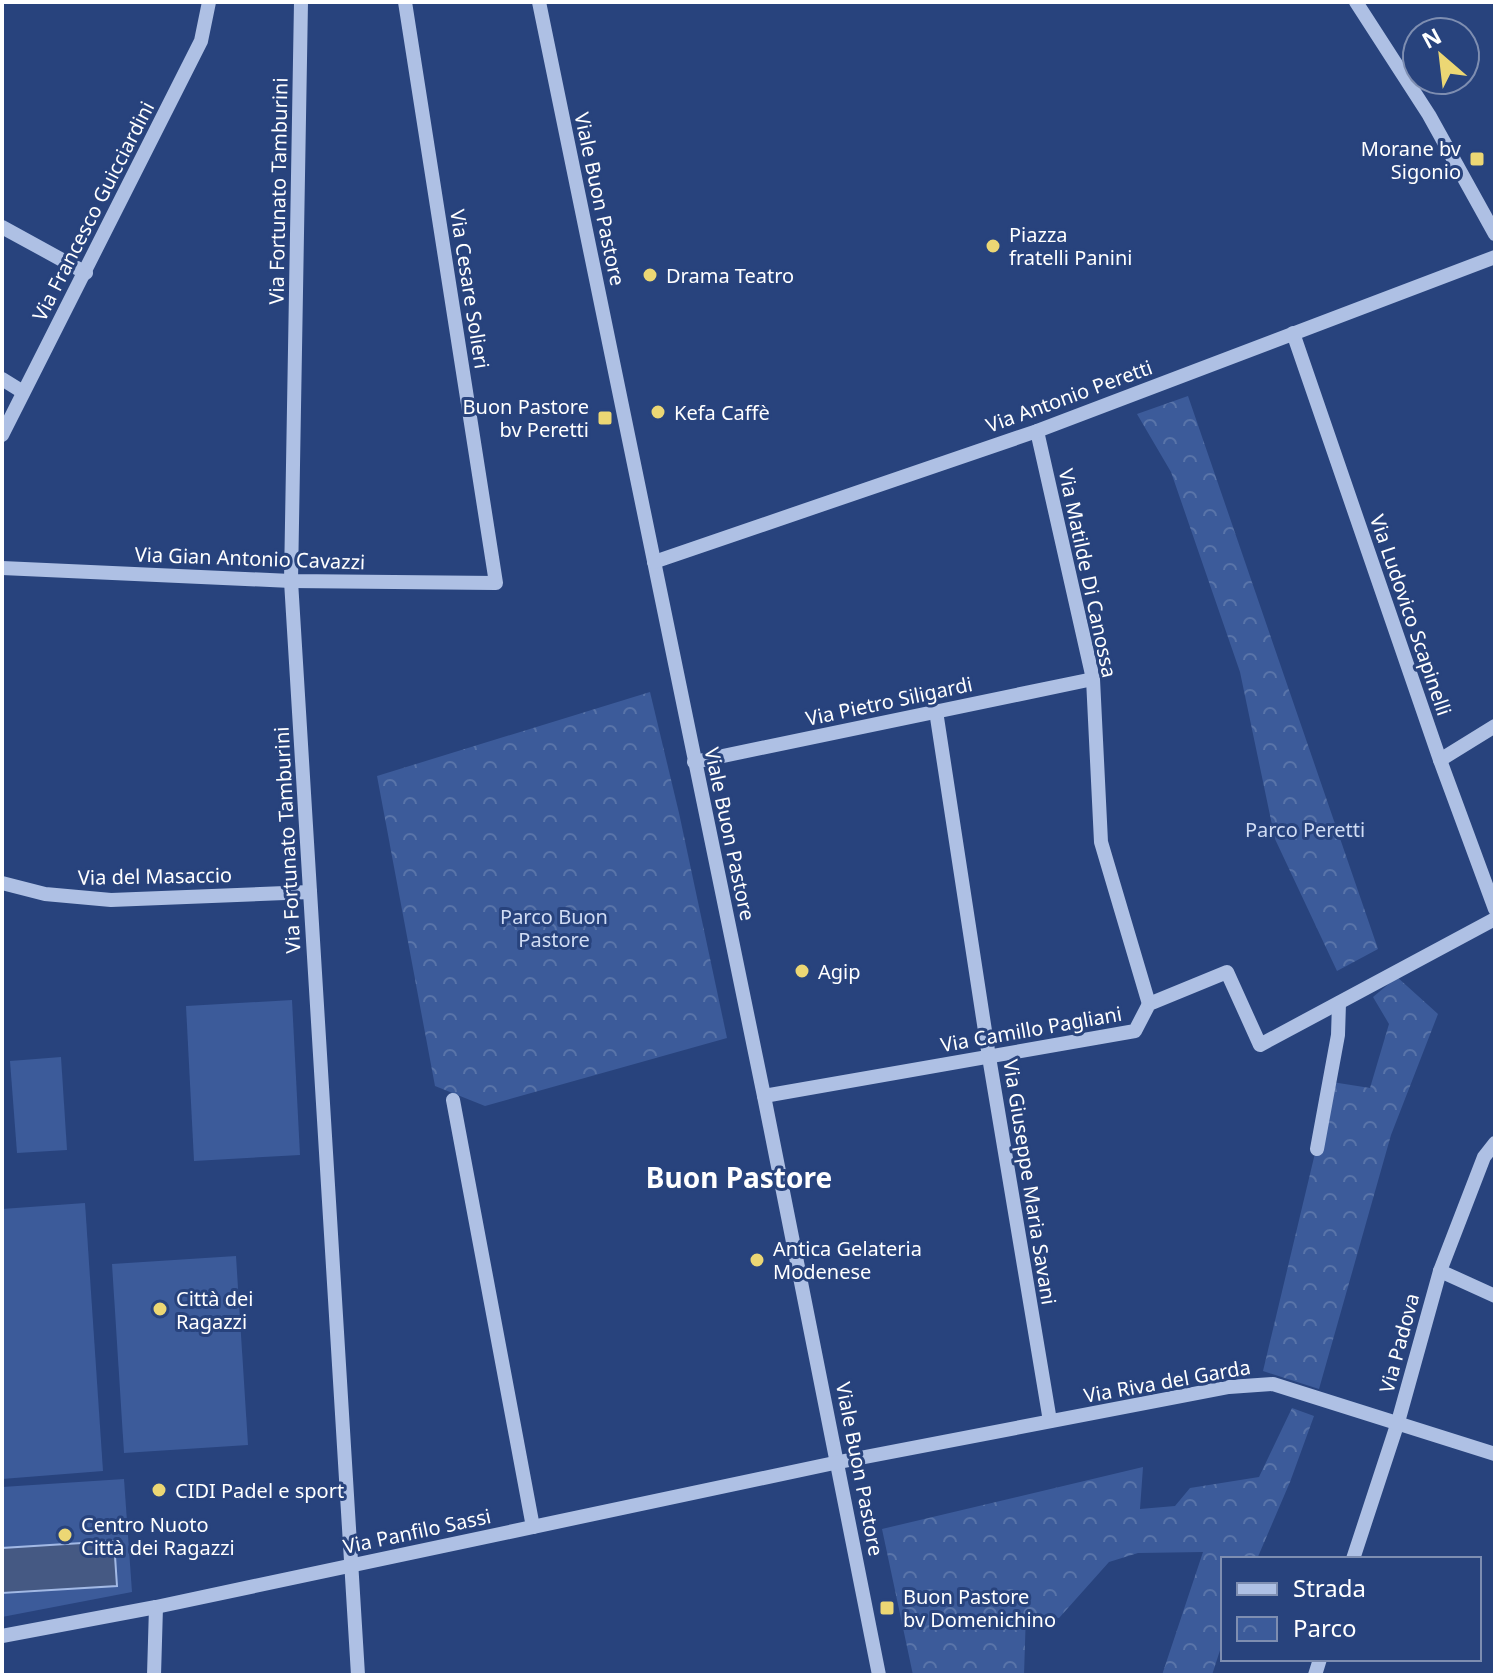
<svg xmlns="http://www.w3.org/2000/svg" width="1497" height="1677" viewBox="0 0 1497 1677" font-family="'Noto Sans',sans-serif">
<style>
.grass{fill:#3c5b9a}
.park{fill:url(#park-crowns)}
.water{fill:#455983;stroke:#a2b9e5;stroke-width:2}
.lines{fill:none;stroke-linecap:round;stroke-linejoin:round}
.minor{stroke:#aec0e4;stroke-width:14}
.poi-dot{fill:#ecd774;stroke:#28437d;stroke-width:3}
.labels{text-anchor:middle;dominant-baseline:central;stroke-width:6;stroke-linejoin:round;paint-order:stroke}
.poi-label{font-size:20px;fill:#fff;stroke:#28437d;text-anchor:start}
.street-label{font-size:20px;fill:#fff;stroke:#28437d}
.park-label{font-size:20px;fill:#d0dcf4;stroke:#28437d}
.district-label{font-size:28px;font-weight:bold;fill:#fff;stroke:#28437d}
</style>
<defs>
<pattern id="park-crowns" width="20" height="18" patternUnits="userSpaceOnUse" patternTransform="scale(2)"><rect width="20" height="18" fill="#3c5b9a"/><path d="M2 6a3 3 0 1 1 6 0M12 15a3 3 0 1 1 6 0" fill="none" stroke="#5974a9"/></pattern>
</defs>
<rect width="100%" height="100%" fill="#28437d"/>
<!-- grass -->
<g class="grass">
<polygon points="292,1000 300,1155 194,1161 186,1006"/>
<polygon points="61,1057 67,1150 17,1153 10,1061"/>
<polygon points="85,1203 103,1471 2,1479 2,1209"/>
<polygon points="236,1256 248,1445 124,1453 112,1264"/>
<polygon points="124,1479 132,1592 2,1617 2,1487"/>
</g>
<!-- park -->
<g class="park">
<polygon points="1188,396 1378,949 1337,971 1275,839 1240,672 1171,472 1137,414"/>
<polygon points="650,692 679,813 727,1038 485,1106 435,1086 377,776"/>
<polygon points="1397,977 1438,1014 1391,1135 1319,1389 1263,1371 1332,1082 1370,1088 1389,1024 1373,997"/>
<polygon points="1292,1408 1314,1416 1290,1482 1257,1559 1223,1559 1223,1641 1212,1675 1162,1675 1203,1552 1138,1553 1109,1562 1059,1618 1026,1612 1024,1675 913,1675 882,1529 1143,1467 1140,1509 1175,1506 1190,1488 1259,1477"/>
</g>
<!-- water -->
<polygon class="water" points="114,1541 117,1586 2,1593 2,1548"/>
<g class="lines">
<!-- minor -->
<g class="minor">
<polyline points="301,2 291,581 358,1675"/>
<polyline points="539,2 764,1096 879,1675"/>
<polyline points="1356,2 1429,115 1495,234"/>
<polyline points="2,227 86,273"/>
<polyline points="1293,333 1440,760 1495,909"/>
<polyline points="2,379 23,392"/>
<polyline points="1037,431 1093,679 1101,842 1149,1004"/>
<polyline points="2,435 201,41 209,2"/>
<polyline points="654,562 1037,431 1495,257"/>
<polyline points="2,568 291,581 496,583 405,2"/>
<polyline points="936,711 989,1057 1050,1421"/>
<polyline points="1440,760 1495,726"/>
<polyline points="694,762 1093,679"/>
<polyline points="2,883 45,894 111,900 310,892"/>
<polyline points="764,1096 1135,1031 1149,1004 1227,972 1260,1045 1495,919"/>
<polyline points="453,1100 533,1527"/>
<polyline points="1317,1149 1338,1035 1339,1003"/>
<polyline points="1440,1271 1495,1296"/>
<polyline points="1353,1559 1398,1422 1440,1271 1484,1157 1495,1143"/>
<polyline points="2,1636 156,1607 839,1462 1229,1387 1273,1384 1495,1454"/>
<polyline points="154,1675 156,1607"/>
<polyline points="1315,1675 1320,1659"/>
</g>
</g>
<!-- markers -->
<g class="poi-dot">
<rect x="1469" y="151" width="16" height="16" rx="4"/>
<circle cx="993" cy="246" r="8"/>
<circle cx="650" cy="275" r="8"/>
<circle cx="658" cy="412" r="8"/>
<rect x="597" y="410" width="16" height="16" rx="4"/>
<circle cx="802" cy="971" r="8"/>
<circle cx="757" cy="1260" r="8"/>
<circle cx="160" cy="1309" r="8"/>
<circle cx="159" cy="1490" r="8"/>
<circle cx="65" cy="1535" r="8"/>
<rect x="879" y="1600" width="16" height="16" rx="4"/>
</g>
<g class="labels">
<!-- poi labels -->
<g class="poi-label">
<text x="1461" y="148" text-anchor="end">Morane bv<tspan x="1461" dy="23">Sigonio</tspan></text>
<text x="1009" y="234">Piazza<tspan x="1009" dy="23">fratelli Panini</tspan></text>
<text x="666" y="275">Drama Teatro</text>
<text x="589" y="406" text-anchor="end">Buon Pastore<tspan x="589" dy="23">bv Peretti</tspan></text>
<text x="674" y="412">Kefa Caffè</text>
<text x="818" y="971">Agip</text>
<text x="773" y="1248">Antica Gelateria<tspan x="773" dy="23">Modenese</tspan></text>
<text x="176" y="1298">Città dei<tspan x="176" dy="23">Ragazzi</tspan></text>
<text x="175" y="1490">CIDI Padel e sport</text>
<text x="81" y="1524">Centro Nuoto<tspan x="81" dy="23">Città dei Ragazzi</tspan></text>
<text x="903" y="1596">Buon Pastore<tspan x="903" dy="23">bv Domenichino</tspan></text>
</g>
<!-- street labels -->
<g class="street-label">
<text transform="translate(278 191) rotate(-89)">Via Fortunato Tamburini</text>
<text transform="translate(600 199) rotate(78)">Viale Buon Pastore</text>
<text transform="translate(93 211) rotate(-63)">Via Francesco Guicciardini</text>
<text transform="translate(470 289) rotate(81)">Via Cesare Solieri</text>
<text transform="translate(1069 396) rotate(-20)">Via Antonio Peretti</text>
<text transform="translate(250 558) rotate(2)">Via Gian Antonio Cavazzi</text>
<text transform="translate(1088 573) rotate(78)">Via Matilde Di Canossa</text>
<text transform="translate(1411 615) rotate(71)">Via Ludovico Scapinelli</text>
<text transform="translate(889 701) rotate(-12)">Via Pietro Siligardi</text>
<text transform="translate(730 834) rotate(78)">Viale Buon Pastore</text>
<text transform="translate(287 840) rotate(-93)">Via Fortunato Tamburini</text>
<text transform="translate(155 876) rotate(-1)">Via del Masaccio</text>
<text transform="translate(1031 1029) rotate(-10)">Via Camillo Pagliani</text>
<text transform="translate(1030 1182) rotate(81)">Via Giuseppe Maria Savani</text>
<text transform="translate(1399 1343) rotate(-75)">Via Padova</text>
<text transform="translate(1167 1381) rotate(-10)">Via Riva del Garda</text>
<text transform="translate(860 1469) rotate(79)">Viale Buon Pastore</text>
<text transform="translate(417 1531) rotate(-12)">Via Panfilo Sassi</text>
</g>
<!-- park labels -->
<g class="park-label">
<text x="1305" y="829">Parco Peretti</text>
<text x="554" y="916">Parco Buon<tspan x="554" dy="23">Pastore</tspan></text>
</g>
<!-- district labels -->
<g class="district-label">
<text x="739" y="1177">Buon Pastore</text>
</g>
</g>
<!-- border -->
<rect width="1497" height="1677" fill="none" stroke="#ffffff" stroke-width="8"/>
<!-- legend -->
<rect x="1221" y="1557" width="260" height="104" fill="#28437d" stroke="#7e8eb1" stroke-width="2"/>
<rect x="1237" y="1583" width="40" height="12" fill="#aec0e4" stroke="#7e8eb1" stroke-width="2"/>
<text x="1293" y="1597" font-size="24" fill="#ffffff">Strada</text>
<rect x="1237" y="1617" width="40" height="24" fill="url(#park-crowns)" stroke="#7e8eb1" stroke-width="2"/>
<text x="1293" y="1637" font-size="24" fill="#ffffff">Parco</text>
<!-- north arrow -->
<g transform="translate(1441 56) rotate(332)"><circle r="38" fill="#28437d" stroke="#7e8eb1" stroke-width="2"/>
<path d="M0-6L14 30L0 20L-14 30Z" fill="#ecd774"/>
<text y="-12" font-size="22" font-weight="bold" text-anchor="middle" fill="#ffffff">N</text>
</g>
</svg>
